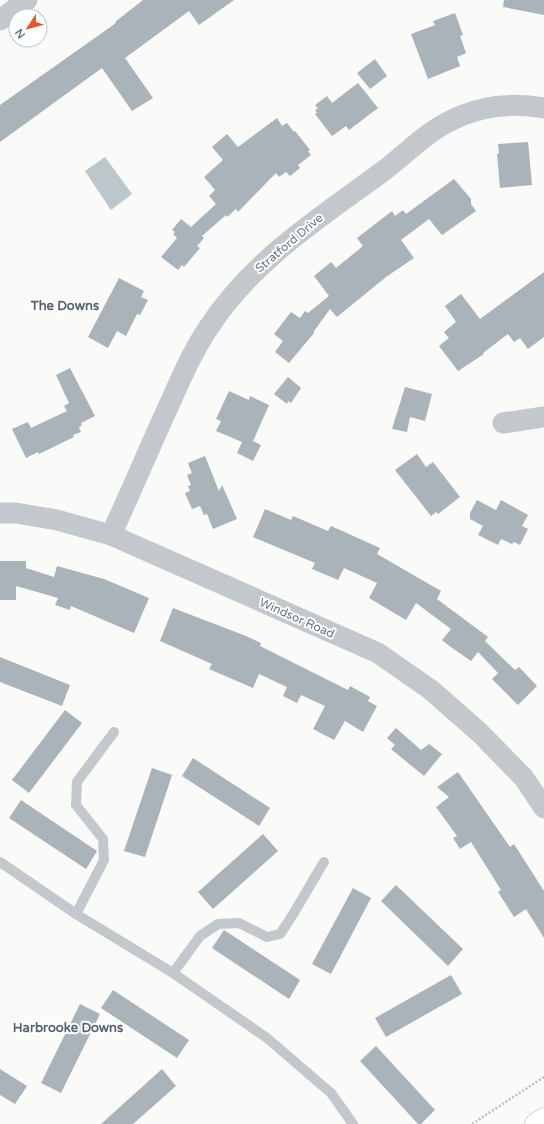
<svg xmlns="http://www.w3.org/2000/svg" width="544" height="1124" viewBox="0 0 544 1124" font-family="'Varela Round',sans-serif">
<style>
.water{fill:#bbc7cb}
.building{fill:#aab3b9}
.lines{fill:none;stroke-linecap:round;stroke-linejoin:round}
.secondary-casing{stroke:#b3babf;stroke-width:23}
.path{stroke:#bbbfc2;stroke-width:2.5;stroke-dasharray:2 2;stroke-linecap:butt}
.lane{stroke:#c3c8cc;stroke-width:10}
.street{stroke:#c3c8cc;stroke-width:21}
.secondary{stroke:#fff;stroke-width:22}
.labels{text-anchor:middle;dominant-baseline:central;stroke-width:4;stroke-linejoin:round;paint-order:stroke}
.street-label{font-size:12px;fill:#657683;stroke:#fff}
.neighbourhood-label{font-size:13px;font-weight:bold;fill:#57646e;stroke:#fff}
</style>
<rect width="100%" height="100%" fill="#fafaf8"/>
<!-- water -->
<polygon class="water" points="105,157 132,194 111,210 85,171"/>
<!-- building -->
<g class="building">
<polygon points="143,0 234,0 199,25 189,11 125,58 153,98 132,111 102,68 0,142 0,105 116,23 115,22"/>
<polygon points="504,0 544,0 544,15 503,7"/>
<polygon points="455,13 463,35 460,36 466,53 457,57 460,66 428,79 411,34 435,25 433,21"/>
<polygon points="375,59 387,76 370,89 357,73"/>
<polygon points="358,83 378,108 349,130 346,126 332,136 315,114 317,113 315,110 318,109 315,105 327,96 332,103"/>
<polygon points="277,118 282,126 287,123 294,132 295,131 310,150 308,151 311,155 298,165 300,168 290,176 286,172 279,177 276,173 238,212 236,209 227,217 226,215 202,236 204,238 197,246 200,248 184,267 182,265 178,270 161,257 177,238 173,234 175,232 172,230 181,219 191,227 216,204 209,196 215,190 204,177 223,160 212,147 227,134 238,147"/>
<polygon points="528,142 532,185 500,188 497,154 499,153 498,144"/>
<polygon points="454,179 471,199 471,204 476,211 442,235 429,219 401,240 414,258 386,277 337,317 330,309 314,331 314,333 289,363 275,352 283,341 274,334 291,312 300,318 305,311 308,313 329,296 314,276 331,262 336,268 363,246 357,238 392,211 395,216 403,210 406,214"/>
<polygon points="544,272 544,337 528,349 520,338 514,342 508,334 483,353 484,354 458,371 439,346 449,338 444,332 456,322 445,306 461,294 480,319"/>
<polygon points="119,278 144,291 141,297 148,300 140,315 137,314 126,336 117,331 108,348 88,337"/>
<polygon points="70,368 95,416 81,423 82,425 79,427 81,432 73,435 74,437 39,454 38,452 26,458 12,429 28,422 31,428 67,411 64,406 69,403 56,375"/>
<polygon points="288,377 301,388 291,403 288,401 287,404 274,394"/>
<polygon points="405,387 432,394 425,421 410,417 407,432 392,429"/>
<polygon points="229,391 249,400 250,396 269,405 253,441 261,445 253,461 237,453 242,442 216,431 221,421 216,419"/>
<polygon points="417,454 426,467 433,462 460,497 438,514 436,512 431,516 395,470"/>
<polygon points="205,456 219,491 222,485 237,519 213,529 207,514 204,515 200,506 192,509 185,493 190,491 188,486 191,485 187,475 192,473 188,463"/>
<polygon points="477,500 496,510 501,500 528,515 522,526 528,529 520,545 514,542 512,544 501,539 498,545 478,535 483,526 470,519 470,513"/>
<polygon points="265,509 291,520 293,516 328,531 331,526 380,548 377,554 441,591 437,599 488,637 485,641 515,670 519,667 537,686 518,705 492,679 498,673 478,652 471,661 448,645 442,640 451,629 416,603 406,620 369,598 377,583 344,568 338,580 312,569 315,563 253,537"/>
<polygon points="0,561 26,561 26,568 54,577 57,566 104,579 149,598 134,633 71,606 70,610 55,605 58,598 16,586 16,600 0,600"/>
<polygon points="173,608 246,636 261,643 260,646 348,690 350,686 370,697 368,701 377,706 363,732 345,721 334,740 313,729 325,706 301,695 297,703 283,696 287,687 259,674 253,688 209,669 212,664 160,641"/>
<polygon points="0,657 70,685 62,706 0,682"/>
<polygon points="65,710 82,723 29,793 12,780"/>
<polygon points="396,728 421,750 429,744 442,754 424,776 391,749 395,745 387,738"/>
<polygon points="193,758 270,808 259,826 182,776"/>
<polygon points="152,768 172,775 145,857 124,851"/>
<polygon points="458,772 510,847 514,844 544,891 544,938 526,909 514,917 498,892 501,890 471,842 460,849 453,838 457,836 436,807 449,797 437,787"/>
<polygon points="21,800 97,851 86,869 9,818"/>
<polygon points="263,834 278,851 213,909 198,892"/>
<polygon points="396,885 463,949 448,966 381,901"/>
<polygon points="353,888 371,898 331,974 312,964"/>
<polygon points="224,930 300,980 289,999 212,948"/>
<polygon points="451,975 462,994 386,1037 375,1018"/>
<polygon points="113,990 189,1040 177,1058 101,1008"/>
<polygon points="80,1004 100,1014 61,1093 41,1083"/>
<polygon points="376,1046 435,1110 421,1124 418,1124 360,1061"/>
<polygon points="0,1069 27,1086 15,1104 0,1095"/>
<polygon points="162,1069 176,1086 133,1124 101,1124"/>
</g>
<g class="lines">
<defs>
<polyline id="secondary" points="536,1124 544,1119"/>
</defs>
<!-- secondary casing -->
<use href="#secondary" class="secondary-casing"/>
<!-- path -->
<polyline class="path" points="472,1124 544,1077"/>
<!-- lane -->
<g class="lane">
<polyline points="0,862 76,914 173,973 267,1038 331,1093 353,1124"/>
<polyline points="76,914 104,860 103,839 76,805 77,782 114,732"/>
<path d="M173 973 200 936 218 924 239 923 267 937 280 934C296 912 309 886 324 862"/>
</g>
<!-- street -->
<g class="street">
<polyline points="0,20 27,0"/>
<polyline points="503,423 544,417"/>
<polyline points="0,513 16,513 57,520 111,535 378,653 431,690 479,732 524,778 544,808"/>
<path d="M111 535C129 496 146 456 164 416 178 386 190 355 209 327 253 260 319 218 382 172 405 155 426 132 452 120 480 106 513 102 544 108"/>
</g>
<!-- secondary -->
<use href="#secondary" class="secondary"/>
</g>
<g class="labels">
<!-- street labels -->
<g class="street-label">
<text transform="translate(289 243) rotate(-40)">Stratford Drive</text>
<text transform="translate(297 618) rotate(24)">Windsor Road</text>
</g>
<!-- neighbourhood labels -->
<g class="neighbourhood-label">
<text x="65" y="306">The Downs</text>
<text x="68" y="1028">Harbrooke Downs</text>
</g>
</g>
<!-- north arrow -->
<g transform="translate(28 28) rotate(234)"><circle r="19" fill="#ffffff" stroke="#c1c8cd"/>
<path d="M0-3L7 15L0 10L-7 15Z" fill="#e4572e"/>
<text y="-6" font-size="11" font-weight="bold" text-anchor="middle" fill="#657683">N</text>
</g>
</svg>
